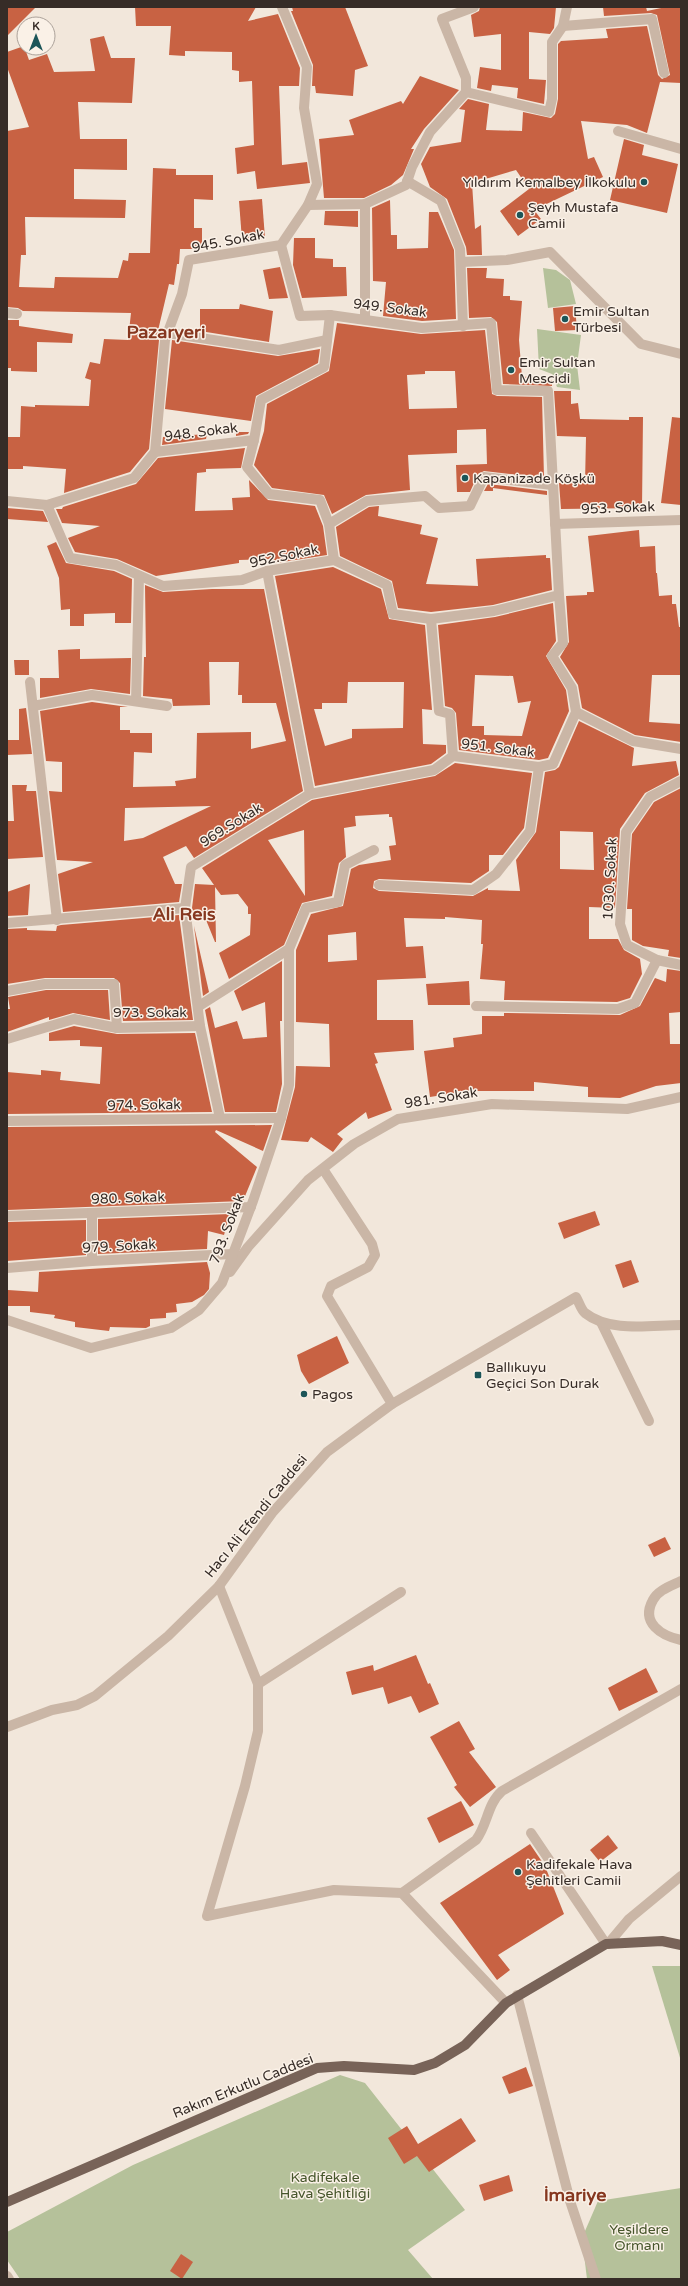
<svg xmlns="http://www.w3.org/2000/svg" width="688" height="2286" viewBox="0 0 688 2286" font-family="'Varela Round',sans-serif">
<style>
.green{fill:#b5c19a}
.building{fill:#c86243;fill-rule:evenodd}
.lines{fill:none;stroke-linecap:round;stroke-linejoin:round}
.minor{stroke:#cab6a6;stroke-width:10}
.major{stroke:#786358;stroke-width:10}
.poi-dot{fill:#1c5558;stroke:#faf1e7;stroke-width:1.5}
.labels{text-anchor:middle;dominant-baseline:central;stroke-width:3;stroke-linejoin:round;paint-order:stroke}
.poi-label{font-size:14px;fill:#362c27;stroke:#faf1e7;text-anchor:start}
.street-label{font-size:14px;fill:#362c27;stroke:#faf1e7}
.park-label{font-size:14px;fill:#46552b;stroke:#faf1e7}
.district-label{font-size:18px;font-weight:bold;fill:#86371f;stroke:#faf1e7}
</style>
<rect width="100%" height="100%" fill="#f2e7db"/>
<!-- green -->
<g class="green">
<polygon points="543,268 556,270 570,280 576,304 548,308"/>
<polygon points="537,329 581,335 577,365 580,390 557,387 552,374 539,369"/>
<polygon points="652,1966 681,1966 681,2061"/>
<polygon points="340,2075 365,2083 465,2210 408,2250 433,2279 20,2279 7,2260 7,2232 133,2165"/>
<polygon points="681,2188 681,2279 587,2279 582,2238 598,2201"/>
</g>
<!-- building -->
<g class="building">
<polygon points="7,7 36,7 7,36"/>
<polygon points="135,7 256,7 248,21 278,14 300,68 299,86 279,86 282,165 307,162 310,183 257,189 255,171 237,174 235,148 254,145 252,81 239,82 239,71 232,70 232,52 185,51 185,56 169,55 171,26 136,26"/>
<polygon points="292,7 345,7 368,66 355,70 353,96 316,93 315,86 312,86 313,65 291,11 293,11"/>
<polygon points="480,7 556,7 554,28 550,34 529,32 529,79 546,80 544,104 517,98 518,88 492,85 491,91 477,88 480,67 501,70 501,34 474,37 471,15 479,11"/>
<polygon points="603,7 646,7 647,11 666,7 681,7 681,83 660,82 647,133 627,125 581,121 588,159 594,157 603,177 534,210 541,219 518,236 500,211 529,189 516,170 472,183 475,229 481,225 482,255 467,255 466,247 447,199 430,187 421,164 430,147 461,142 465,110 459,109 468,99 489,104 486,130 522,131 523,112 551,118 555,114 558,99 558,44 561,41 608,38 606,29 647,26 658,75 662,79 670,75 657,15 651,13 604,16"/>
<polygon points="104,36 111,58 135,58 132,103 78,102 80,139 127,139 127,170 74,169 74,199 126,200 125,218 25,217 26,255 21,255 19,287 54,288 55,277 118,278 123,260 128,261 129,253 150,253 153,168 176,169 176,175 213,175 213,200 194,199 194,228 202,228 202,249 180,249 179,264 177,264 174,285 169,284 156,339 159,340 149,449 130,472 64,493 66,469 23,466 23,469 7,469 7,437 20,437 21,406 35,407 35,405 89,406 91,380 85,378 90,362 100,364 104,339 128,340 131,313 23,311 18,308 7,307 7,131 29,127 7,67 7,52 24,46 29,60 47,54 54,72 95,71 90,39"/>
<polygon points="420,76 459,90 424,129 411,149 414,149 403,175 391,185 364,198 324,198 319,139 354,135 349,120 401,101 403,104"/>
<polygon points="624,139 644,145 642,155 678,164 667,213 610,200"/>
<polygon points="262,199 265,238 242,240 239,201"/>
<polygon points="390,200 391,235 397,235 397,249 428,248 429,212 438,212 454,250 456,319 422,321 383,316 386,282 373,281 372,208"/>
<polygon points="325,211 358,211 358,227 324,225"/>
<polygon points="294,238 315,238 315,258 333,259 333,267 346,267 347,296 302,298 293,265"/>
<polygon points="280,267 288,298 269,299 263,270"/>
<polygon points="467,268 487,268 486,278 504,279 503,296 510,296 510,300 522,301 519,340 522,377 539,376 539,381 552,380 552,386 503,384 497,322 491,317 469,318"/>
<polygon points="240,304 273,311 269,342 200,331 200,309 239,309"/>
<polygon points="575,306 577,330 555,331 553,308"/>
<polygon points="7,320 19,320 19,326 73,334 72,343 37,342 37,372 11,371 11,368 7,368"/>
<path d="M337 323 421 334 485 330 492 394 497 396 542 397 544 478 484 471 478 474 470 492H457L456 465 487 464 486 429 457 430V453L408 455 410 490 366 495 332 514 324 495 272 488 254 465 264 431 267 404 329 371ZM425 371H455L457 408 409 409 407 375 425 374Z"/>
<polygon points="172,340 278,356 320,349 318,363 256,396 251,421 165,409"/>
<polygon points="554,391 571,391 571,404 578,403 580,419 629,420 629,417 643,417 642,508 561,509 559,483 585,483 586,437 557,436"/>
<polygon points="672,417 681,418 681,505 661,503"/>
<polygon points="236,432 249,432 248,434 236,436"/>
<polygon points="207,434 206,439 162,445 163,437"/>
<polygon points="245,448 241,468 206,469 206,472 197,473 195,511 233,510 232,498 250,497 249,480 268,500 315,506 323,526 327,555 270,564 269,559 239,560 239,563 156,576 117,559 75,552 68,538 100,526 62,523 56,509 62,509 63,507 136,484 158,458"/>
<polygon points="488,484 547,491 547,495 493,488 493,491 484,491"/>
<polygon points="379,506 378,516 422,525 420,534 438,538 426,584 478,586 476,559 546,555 546,558 550,558 552,590 493,605 431,612 398,608 392,581 340,556 336,527 369,507"/>
<polygon points="7,508 43,511 48,522 7,519"/>
<polygon points="639,530 640,547 655,546 656,573 657,573 659,596 672,595 672,604 676,604 679,627 681,627 681,675 652,675 649,722 681,724 681,742 635,735 582,708 578,685 560,657 569,642 566,596 587,595 587,592 594,592 588,536"/>
<polygon points="56,542 66,563 114,571 132,579 131,623 115,623 115,613 84,614 84,626 70,626 70,609 61,610 59,578 47,546"/>
<path d="M333 567 381 589 389 619 425 625 432 710 422 709 423 744 446 745V753L431 764 315 786 275 576ZM348 682H404L403 728 352 729V738L325 746 314 709H322V703H347Z"/>
<path d="M145 585 163 592 212 589H264L303 791 194 858 186 846 163 857 175 884H182L179 902 63 912 58 874 93 862 57 860 49 791 62 792V762L46 761 40 711 92 702 128 707H120V730H130V733H152V753L134 752 133 787 176 786 175 781 196 778 197 733 251 732V749L286 741 276 703H242V695H238L239 662H209L210 705 173 706 172 699 143 696 144 657H146ZM211 806 143 838 124 841 125 808Z"/>
<path d="M553 603 556 641 546 656 566 690 569 711 548 758 539 760 459 750 456 713 452 708 445 706 438 625 495 617ZM475 675 513 676 518 703 531 701 522 736 484 735V726H472Z"/>
<polygon points="80,649 80,659 131,658 130,694 91,689 40,698 40,678 59,678 58,650"/>
<polygon points="14,660 29,660 29,675 15,675"/>
<polygon points="26,708 32,754 7,755 7,740 19,740 19,709"/>
<path d="M579 721 634 748 632 766 676 761 679 775 645 793 620 829 615 908 589 907V939H618L624 950 640 959 642 974 630 998 617 1002 504 1000 505 981 480 979 483 944H481L482 920 445 917V919L404 918 406 947 423 946 426 978 377 980V1020H413L414 1050 374 1053 378 1063 375 1064 392 1110 368 1119 366 1112 337 1134 343 1139 333 1152 311 1137 308 1142 281 1140 295 1087 296 1066 330 1067 329 1024 296 1022V950L311 914 343 906 351 869 359 865 391 860 389 846 396 845 392 817H389V814L355 816 356 826 344 828 346 857 339 863 332 896 302 903 284 945 229 979 219 953 250 935 251 914H248V907L238 894 221 895 215 887 216 942H215L204 915 193 918 192 908 195 884 214 885 202 868 312 800 435 776 455 763 532 773 524 828 503 855H489V871L471 883 379 879 374 881 373 888 379 891 473 896 488 888V890L520 891 516 860 536 832 545 772 555 770 559 767ZM304 830 305 896 268 840ZM560 831 593 832 594 870 560 869ZM356 932 357 960 328 962V935Z"/>
<polygon points="12,785 27,785 26,791 36,791 43,857 7,859 7,821 14,821"/>
<polygon points="681,788 681,958 668,956 669,950 643,946 632,940 632,909 627,909 632,834 654,802"/>
<polygon points="30,884 28,915 7,916 7,892"/>
<polygon points="179,915 193,1020 123,1021 120,983 114,978 45,978 7,984 7,929 27,928 27,930 56,931 57,926 61,925"/>
<polygon points="194,926 209,992 203,996"/>
<polygon points="282,961 282,1021 280,1021 282,1084 276,1112 225,1112 205,1010 210,1007 215,1028 237,1021 243,1039 267,1037 265,1002 242,1011 234,991"/>
<polygon points="667,969 681,971 681,1012 669,1013 670,1044 681,1044 681,1083 656,1086 620,1098 588,1097 588,1087 534,1082 534,1091 454,1091 455,1093 430,1097 424,1051 454,1047 453,1038 482,1034 482,1016 504,1016 504,1013 620,1015 640,1006 655,978 666,982"/>
<polygon points="469,981 470,1005 428,1005 426,984"/>
<polygon points="46,990 108,990 110,1020 73,1013 49,1020 49,1017 7,1032 7,1009 10,1009 8,997"/>
<polygon points="74,1026 117,1034 195,1033 212,1112 7,1114 7,1072 41,1075 41,1070 61,1072 60,1080 100,1084 102,1047 80,1046 80,1040 49,1041 49,1033"/>
<polygon points="272,1125 263,1151 216,1130 215,1132 257,1167 243,1201 7,1210 7,1127"/>
<polygon points="595,1211 600,1225 564,1239 558,1223"/>
<polygon points="230,1214 224,1235 208,1231 207,1249 98,1254 98,1219"/>
<polygon points="86,1220 86,1255 7,1261 7,1222"/>
<polygon points="631,1260 639,1282 623,1288 615,1265"/>
<polygon points="207,1262 210,1273 209,1289 204,1295 192,1302 176,1304 177,1312 166,1313 166,1318 150,1319 150,1326 146,1328 110,1327 109,1331 75,1327 75,1322 54,1318 55,1315 30,1312 30,1306 8,1306 8,1290 38,1292 39,1272"/>
<polygon points="337,1336 349,1363 309,1384 301,1371 297,1355"/>
<polygon points="665,1537 671,1549 654,1557 648,1545"/>
<polygon points="416,1655 428,1684 430,1683 439,1704 419,1713 411,1696 388,1704 383,1687 352,1695 346,1672 373,1665 374,1671"/>
<polygon points="646,1668 658,1692 619,1711 608,1688"/>
<polygon points="459,1721 475,1749 469,1752 496,1787 470,1807 454,1787 457,1785 430,1737"/>
<polygon points="461,1801 474,1825 439,1843 427,1818"/>
<polygon points="608,1835 618,1848 600,1862 590,1850"/>
<polygon points="530,1844 545,1866 564,1914 498,1955 510,1970 497,1980 440,1903"/>
<polygon points="526,2067 533,2086 509,2094 502,2077"/>
<polygon points="461,2118 476,2141 429,2172 417,2156 404,2164 388,2138 407,2126 418,2144"/>
<polygon points="509,2175 513,2191 484,2201 479,2185"/>
<polygon points="181,2254 193,2262 182,2279 170,2271"/>
</g>
<g class="lines">
<!-- minor -->
<g class="minor">
<polyline points="563,26 652,19 664,73"/>
<polyline points="466,92 549,112 552,99 552,42 563,26 567,7"/>
<polyline points="618,131 681,149"/>
<polyline points="407,181 441,201 460,249 463,326"/>
<polyline points="308,205 365,204 406,185 412,167 430,132 466,92 466,78 442,19 474,7"/>
<polyline points="461,262 507,260 550,252 641,344 681,354"/>
<polyline points="7,313 17,314"/>
<polyline points="365,318 365,204"/>
<polyline points="168,333 279,350 327,340"/>
<polyline points="254,440 247,467 269,494 320,500 329,524 334,560"/>
<polyline points="155,452 254,440 261,400 324,367 330,315"/>
<polyline points="7,501 47,505 134,478 155,452 165,340 182,294 189,260 281,245 308,205 317,184 304,108 307,67 282,7"/>
<polyline points="47,505 70,558 116,565 163,586 242,580 267,571 334,560 387,585 393,614 431,619 494,611 559,595"/>
<polyline points="329,524 367,501 425,496 439,508 470,506 484,477 552,485"/>
<polyline points="555,524 681,520"/>
<polyline points="267,571 310,794"/>
<polyline points="431,619 439,711 450,714 453,756"/>
<polyline points="30,682 57,920"/>
<polyline points="136,701 139,576"/>
<polyline points="33,706 92,695 167,706"/>
<polyline points="576,712 633,741 681,749"/>
<polyline points="681,781 650,797 626,832 620,924 627,945 657,960 681,965"/>
<polyline points="379,885 473,890 496,874 530,831 539,767"/>
<polyline points="7,923 185,908"/>
<polyline points="7,991 45,984 114,984 117,1028"/>
<polyline points="199,1006 289,949 306,908 338,902 345,865 374,850"/>
<polyline points="476,1006 618,1009 635,1003 657,960"/>
<polyline points="7,1039 74,1019 117,1028 200,1026"/>
<polyline points="220,1118 200,1026 185,908 191,867 310,794 434,770 453,756 539,767 553,764 576,712 572,688 552,656 563,643 559,595 548,391 497,390 491,323 422,328 330,315 300,316 281,245"/>
<polyline points="7,1121 281,1118"/>
<polyline points="323,1169 372,1244 375,1255 368,1267 331,1286 327,1296 392,1404"/>
<polyline points="7,1216 251,1207"/>
<polyline points="92,1261 92,1213"/>
<polyline points="7,1268 92,1261 232,1254"/>
<polyline points="230,1272 248,1247 308,1180 354,1144 398,1119 492,1104 627,1109 681,1097"/>
<polyline points="7,1320 91,1348 171,1328 199,1310 222,1283 253,1201 281,1118 289,1085 289,949"/>
<polyline points="601,1322 649,1421"/>
<path d="M681 1581C671 1586 658 1590 653 1600 640 1623 662 1636 681 1640"/>
<polyline points="219,1586 258,1684 258,1731 245,1786 207,1916 334,1890 402,1893 506,2003"/>
<polyline points="258,1684 401,1592"/>
<path d="M7 1727 52 1710 77 1705 95 1696 168 1636 219 1586 272 1513 327 1452 392 1404 576 1297C579 1302 581 1310 585 1313 610 1333 651 1325 681 1325"/>
<polyline points="531,1833 606,1944"/>
<path d="M402 1893 476 1840C488 1824 487 1804 502 1791L681 1689"/>
<polyline points="608,1944 629,1919 681,1876"/>
<polyline points="517,1995 570,2201 596,2279"/>
<polyline points="7,2276 9,2279"/>
</g>
<!-- major -->
<polyline class="major" points="7,2202 317,2068 344,2066 414,2070 435,2063 465,2045 506,2003 606,1944 662,1941 681,1945"/>
</g>
<!-- markers -->
<g class="poi-dot">
<circle cx="644" cy="182" r="4"/>
<circle cx="520" cy="215" r="4"/>
<circle cx="565" cy="319" r="4"/>
<circle cx="511" cy="370" r="4"/>
<circle cx="465" cy="478" r="4"/>
<rect x="474" y="1371" width="8" height="8" rx="2"/>
<circle cx="304" cy="1394" r="4"/>
<circle cx="518" cy="1872" r="4"/>
</g>
<g class="labels">
<!-- poi labels -->
<g class="poi-label">
<text x="636" y="182" text-anchor="end">Yıldırım Kemalbey İlkokulu</text>
<text x="528" y="207">Şeyh Mustafa<tspan x="528" dy="16">Camii</tspan></text>
<text x="573" y="311">Emir Sultan<tspan x="573" dy="16">Türbesi</tspan></text>
<text x="519" y="362">Emir Sultan<tspan x="519" dy="16">Mescidi</tspan></text>
<text x="473" y="478">Kapanizade Köşkü</text>
<text x="486" y="1367">Ballıkuyu<tspan x="486" dy="16">Geçici Son Durak</tspan></text>
<text x="312" y="1394">Pagos</text>
<text x="526" y="1864">Kadifekale Hava<tspan x="526" dy="16">Şehitleri Camii</tspan></text>
</g>
<!-- street labels -->
<g class="street-label">
<text transform="translate(228 241) rotate(-11)">945. Sokak</text>
<text transform="translate(390 308) rotate(7)">949. Sokak</text>
<text transform="translate(201 432) rotate(-7)">948. Sokak</text>
<text transform="translate(618 508) rotate(-2)">953. Sokak</text>
<text transform="translate(284 556) rotate(-12)">952.Sokak</text>
<text transform="translate(498 748) rotate(7)">951. Sokak</text>
<text transform="translate(231 825) rotate(-32)">969.Sokak</text>
<text transform="translate(610 879) rotate(-87)">1030. Sokak</text>
<text x="150" y="1012">973. Sokak</text>
<text transform="translate(441 1098) rotate(-9)">981. Sokak</text>
<text transform="translate(144 1105) rotate(-1)">974. Sokak</text>
<text transform="translate(128 1198) rotate(-2)">980. Sokak</text>
<text transform="translate(227 1229) rotate(-69)">793. Sokak</text>
<text transform="translate(119 1246) rotate(-3)">979. Sokak</text>
<text transform="translate(256 1516) rotate(-51)">Hacı Ali Efendi Caddesi</text>
<text transform="translate(243 2086) rotate(-22)">Rakım Erkutlu Caddesi</text>
</g>
<!-- park labels -->
<g class="park-label">
<text x="325" y="2177">Kadifekale<tspan x="325" dy="16">Hava Şehitliği</tspan></text>
<text x="639" y="2229">Yeşildere<tspan x="639" dy="16">Ormanı</tspan></text>
</g>
<!-- district labels -->
<g class="district-label">
<text x="166" y="332">Pazaryeri</text>
<text x="184" y="914">Ali Reis</text>
<text x="575" y="2195">İmariye</text>
</g>
</g>
<!-- border -->
<rect width="688" height="2286" fill="none" stroke="#362c27" stroke-width="16"/>
<!-- north arrow -->
<g transform="translate(36 36)"><circle r="19" fill="#faf1e7" stroke="#aca29a"/>
<path d="M0-3L7 15L0 10L-7 15Z" fill="#1c5558"/>
<text y="-6" font-size="11" font-weight="bold" text-anchor="middle" fill="#362c27">K</text>
</g>
</svg>
